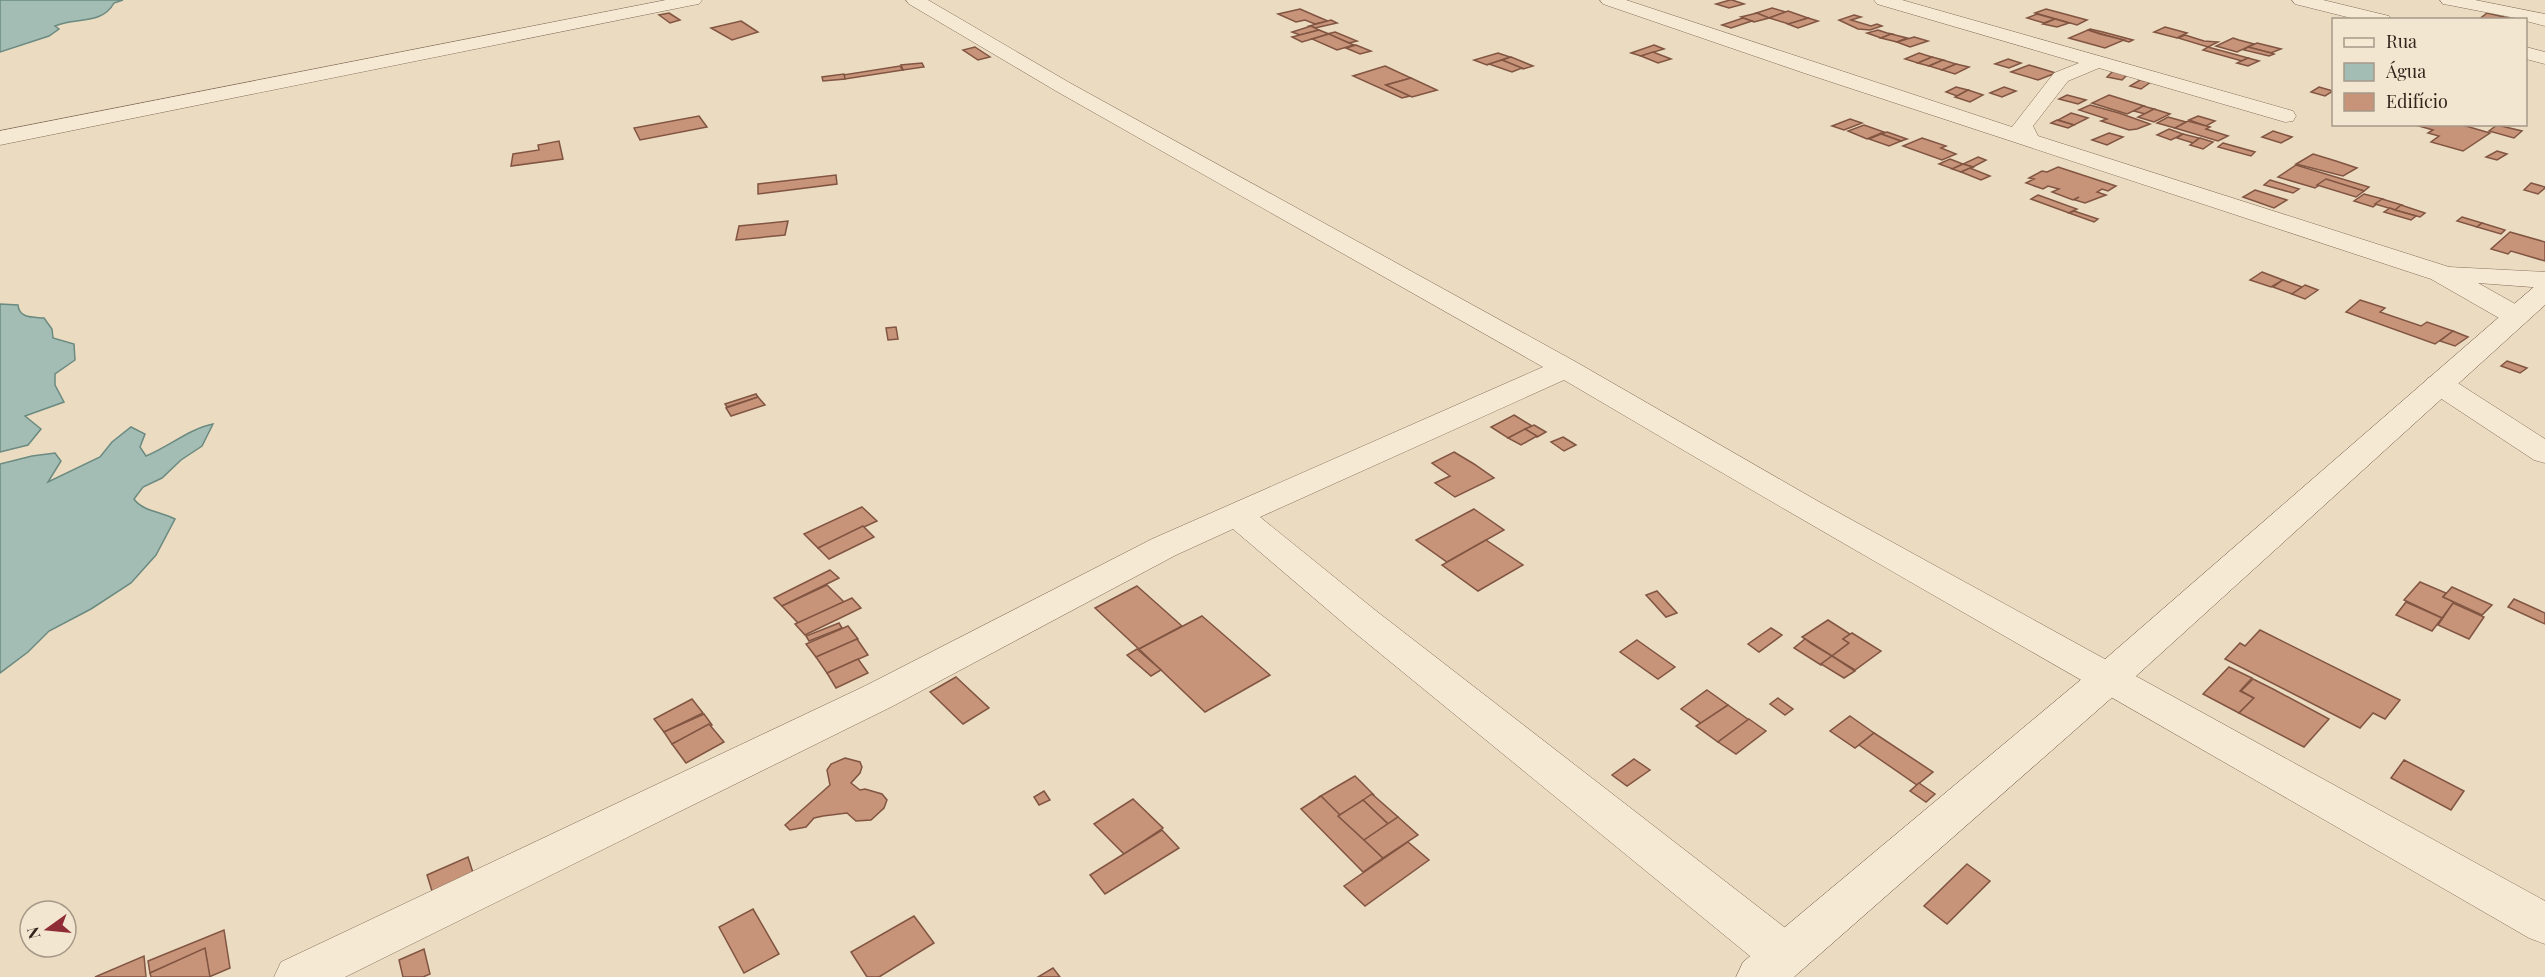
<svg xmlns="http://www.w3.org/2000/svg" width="2545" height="977" viewBox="0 0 2545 977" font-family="'Playfair Display',serif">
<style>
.water{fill:#a3bdb4;stroke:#6b8a80;stroke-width:1.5}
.building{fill:#c79379;stroke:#815541;stroke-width:1.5}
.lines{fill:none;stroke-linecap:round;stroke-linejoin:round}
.street-casing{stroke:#836d5a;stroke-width:1}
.secondary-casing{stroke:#654e3d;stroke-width:1}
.street{fill:#f6e9d3;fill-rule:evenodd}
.secondary{fill:#f6e9d3;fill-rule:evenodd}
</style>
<rect width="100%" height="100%" fill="#ebdbc1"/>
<!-- water -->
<g class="water">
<path d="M0 0H123L114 3C102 25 76 17 55 26L59 29 49 36 0 52Z"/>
<path d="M0 304 18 305C19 319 34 317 44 318L52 329 53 338 74 344 75 360 55 374V385L64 402 25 416 41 429 28 445 0 452Z"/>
<path d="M213 424 202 446 181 460 162 478 143 487 134 499C142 511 162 512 175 519L156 555 131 583 91 609 49 631 28 652 0 673V464L32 456 55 453 61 461 48 482 100 457 112 442 131 427 145 434 140 447 146 456C170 446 189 429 213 424Z"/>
</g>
<!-- building -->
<g class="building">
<polygon points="1730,0 1732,0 1744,4 1729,8 1716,4"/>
<polygon points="1772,8 1786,12 1769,18 1756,13"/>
<polygon points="1300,9 1316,16 1328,21 1315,24 1305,20 1296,22 1278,14"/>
<polygon points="2046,9 2087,20 2077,25 2035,13"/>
<polygon points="1788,11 1808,18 1789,24 1769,18"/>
<polygon points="669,13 680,20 670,23 659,15"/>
<polygon points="1757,13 1769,18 1754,22 1741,17"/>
<polygon points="2487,13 2517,20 2478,20"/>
<polygon points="2037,14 2055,19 2044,23 2027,18"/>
<polygon points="1854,15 1861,17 1851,20 1871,26 1877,24 1882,26 1870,30 1858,29 1839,20"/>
<polygon points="1743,18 1752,21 1731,28 1722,25"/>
<polygon points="1808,18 1818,21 1798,28 1788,24"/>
<polygon points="2055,19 2069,23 2057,27 2043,24"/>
<polygon points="1331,20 1337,23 1315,28 1309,26"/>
<polygon points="741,21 758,32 732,40 711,28"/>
<polygon points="1311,26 1319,30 1300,35 1292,32"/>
<polygon points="2165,27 2187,33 2177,38 2154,32"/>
<polygon points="2090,29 2103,32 2133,40 2129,42 2088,30"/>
<polygon points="1319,30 1329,34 1302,42 1292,37"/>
<polygon points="1878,30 1887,33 1892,34 1881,38 1867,33"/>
<polygon points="2088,30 2100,34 2124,40 2105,48 2069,38"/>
<polygon points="1335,32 1357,41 1349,43 1327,34"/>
<polygon points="1329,34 1349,43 1354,45 1337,50 1312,39"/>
<polygon points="1891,34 1907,38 1897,42 1881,38"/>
<polygon points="2185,35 2204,41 2218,42 2208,47 2178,38"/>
<polygon points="1914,37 1928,41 1910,47 1897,42"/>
<polygon points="2233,38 2239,40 2254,44 2237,52 2216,46"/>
<polygon points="2257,43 2281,49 2271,53 2248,47"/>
<polygon points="1356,45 1371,51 1360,54 1346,48"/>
<polygon points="1654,45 1664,49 1641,56 1631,53"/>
<polygon points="975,47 990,57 978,60 963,50"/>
<polygon points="2208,47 2248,58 2242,61 2203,50"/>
<polygon points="2248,47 2271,53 2274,54 2269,56 2244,50"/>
<polygon points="1653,52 1671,59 1658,63 1641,56"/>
<polygon points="1498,53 1510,57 1487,65 1474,60"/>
<polygon points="1919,53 1932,57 1918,63 1905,59"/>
<polygon points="1511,57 1533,66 1523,69 1502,60"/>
<polygon points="1932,57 1943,60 1929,66 1918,63"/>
<polygon points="2248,58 2259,61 2248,66 2237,63"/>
<polygon points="2008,59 2021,63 2009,68 1995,64"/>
<polygon points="1502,60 1522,68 1512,72 1489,64"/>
<polygon points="1943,60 1956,64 1942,70 1929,66"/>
<polygon points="922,63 924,67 903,70 901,65"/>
<polygon points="1956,64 1969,67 1955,74 1942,70"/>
<polygon points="2029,65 2056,73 2038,80 2011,72"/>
<polygon points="900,66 903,70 845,79 843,75"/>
<polygon points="1385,66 1411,78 1386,85 1410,96 1402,98 1353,76"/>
<polygon points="2113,71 2127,75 2122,80 2107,77"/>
<polygon points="844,74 845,79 823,81 822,77"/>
<polygon points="1411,78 1437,90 1412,97 1386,85"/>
<polygon points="2140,80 2151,82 2141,89 2130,86"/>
<polygon points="1956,87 1968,90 1957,96 1946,92"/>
<polygon points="2004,87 2016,91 2002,97 1990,93"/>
<polygon points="2319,87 2333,91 2325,96 2311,92"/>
<polygon points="1968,90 1983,95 1970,102 1955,97"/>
<polygon points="2067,95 2086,100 2078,104 2059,99"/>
<polygon points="2109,95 2144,106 2127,114 2092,103"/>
<polygon points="2090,105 2119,113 2150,124 2137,129 2129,130 2101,121 2107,119 2079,110"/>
<polygon points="2143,106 2154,109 2145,114 2134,111"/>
<polygon points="2154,109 2170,114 2154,122 2138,117"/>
<polygon points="2071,113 2088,118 2074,125 2058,120"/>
<polygon points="699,116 707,127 640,140 634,128"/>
<polygon points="2198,116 2215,121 2206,126 2189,120"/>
<polygon points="2168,117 2186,122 2175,128 2157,123"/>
<polygon points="1850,119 1862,123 1844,130 1832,126"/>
<polygon points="2057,120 2074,125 2068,128 2051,123"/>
<polygon points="2188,121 2210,127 2206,129 2228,136 2218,141 2175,128"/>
<polygon points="2412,124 2459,124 2490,133 2463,151 2431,142 2439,136 2428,133 2433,130"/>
<polygon points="1864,125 1884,132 1867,139 1848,131"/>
<polygon points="2497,125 2522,131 2514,138 2489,131"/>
<polygon points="2169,129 2183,134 2171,140 2157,135"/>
<polygon points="2273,131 2292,137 2281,143 2262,137"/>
<polygon points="1887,132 1907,139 1901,141 1881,134"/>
<polygon points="2109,133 2123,137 2107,145 2092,140"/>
<polygon points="1881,134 1901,141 1889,146 1869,139"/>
<polygon points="2183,134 2199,138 2193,143 2177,138"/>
<polygon points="1922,138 1946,146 1941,148 1956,154 1942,160 1903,146"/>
<polygon points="2200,138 2213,142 2203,149 2190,145"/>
<polygon points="559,141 563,159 511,166 513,154 539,150 538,145"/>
<polygon points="2223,143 2255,152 2251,156 2218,147"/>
<polygon points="2497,151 2507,154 2497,160 2486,157"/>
<polygon points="2313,154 2336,161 2357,168 2343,176 2296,164"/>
<polygon points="1978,157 1986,160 1973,167 1963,164"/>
<polygon points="1950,159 1963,164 1953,169 1939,164"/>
<polygon points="1963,164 1973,167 1961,172 1952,169"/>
<polygon points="2296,165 2369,187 2364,191 2327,180 2315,188 2278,177"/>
<polygon points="2058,167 2116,186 2108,191 2102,189 2097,192 2106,195 2085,203 2075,200 2079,197 2073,200 2052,192 2059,189 2048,186 2043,189 2026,183 2034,179 2029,178 2042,171 2047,172"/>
<polygon points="1970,168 1990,176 1981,180 1961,172"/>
<polygon points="836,175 837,184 758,194 758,184"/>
<polygon points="2326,179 2364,191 2356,197 2317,185"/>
<polygon points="2270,180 2299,189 2293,193 2264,185"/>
<polygon points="2531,183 2545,187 2545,188 2538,194 2524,190"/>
<polygon points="2255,190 2287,200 2274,208 2243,197"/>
<polygon points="2364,194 2383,199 2373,207 2354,201"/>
<polygon points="2038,195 2077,209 2069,213 2031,199"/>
<polygon points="2382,199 2402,205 2395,210 2375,204"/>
<polygon points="2401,205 2425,213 2420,217 2395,210"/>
<polygon points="2390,208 2395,210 2416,216 2411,220 2384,212"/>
<polygon points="2074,211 2098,219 2094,222 2069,213"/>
<polygon points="2462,217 2482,223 2477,227 2457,221"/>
<polygon points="788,221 785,235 736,240 739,226"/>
<polygon points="2482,223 2505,230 2501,234 2477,227"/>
<polygon points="2510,232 2545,242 2545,261 2511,251 2508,254 2491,249"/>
<polygon points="2262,272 2283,280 2271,287 2250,280"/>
<polygon points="2283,280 2302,287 2292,294 2273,287"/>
<polygon points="2305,285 2318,290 2305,299 2292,294"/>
<polygon points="2360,300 2385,308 2380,312 2421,326 2427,322 2453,331 2435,344 2346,312"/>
<polygon points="896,327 898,339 888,340 886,328"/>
<polygon points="2453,331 2468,337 2455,346 2440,341"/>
<polygon points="2507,361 2527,368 2520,373 2501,366"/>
<polygon points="756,394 758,397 727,407 725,404"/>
<polygon points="758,397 765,405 731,416 726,408"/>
<polygon points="1514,415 1532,426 1508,438 1491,427"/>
<polygon points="1534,425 1546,432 1537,437 1525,429"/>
<polygon points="1525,429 1537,436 1521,445 1508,438"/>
<polygon points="1563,437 1576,445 1564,451 1551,442"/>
<polygon points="1454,452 1474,464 1494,478 1455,497 1435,483 1450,476 1432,463"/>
<polygon points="862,507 877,521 818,548 804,534"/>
<polygon points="1474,509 1504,530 1447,562 1416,540"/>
<polygon points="863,526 874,537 829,559 818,548"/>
<polygon points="1486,540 1523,565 1478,591 1442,565"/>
<polygon points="830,570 839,578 782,606 774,598"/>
<polygon points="2420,582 2446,593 2443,597 2454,602 2442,618 2404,600"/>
<polygon points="827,585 844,602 799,624 782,606"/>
<polygon points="1137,586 1182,626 1139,649 1095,608"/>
<polygon points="2452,587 2492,605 2482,615 2443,597"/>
<polygon points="1657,591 1677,613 1666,617 1646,595"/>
<polygon points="852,598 861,608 805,635 795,624"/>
<polygon points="2514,599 2545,613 2545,624 2508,607"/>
<polygon points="2406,602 2442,618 2432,631 2396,615"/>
<polygon points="2453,603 2484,617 2469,639 2438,625"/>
<polygon points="1202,616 1270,675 1205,712 1139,649"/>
<polygon points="1828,620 1850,634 1843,639 1849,643 1832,656 1802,637"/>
<polygon points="839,623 842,628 809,641 806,636"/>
<polygon points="848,626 858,639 816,657 806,644"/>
<polygon points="1771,628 1782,635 1759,652 1748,644"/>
<polygon points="2260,630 2400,700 2385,719 2373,713 2360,728 2225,659 2240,643 2245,646"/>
<polygon points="1852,633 1881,651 1855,670 1832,656 1849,643 1843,639"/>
<polygon points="857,639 868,655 827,673 816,657"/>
<polygon points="1805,639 1812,644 1832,656 1821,665 1794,648"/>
<polygon points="1637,640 1675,667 1658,679 1620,652"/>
<polygon points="1137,649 1161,670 1151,676 1127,655"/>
<polygon points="1832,656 1855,671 1844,678 1821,664"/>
<polygon points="858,659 868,673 836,688 827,673"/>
<polygon points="2229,667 2252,678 2240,691 2254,698 2239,713 2203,694"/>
<polygon points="956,677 989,708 963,724 930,692"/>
<polygon points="2253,679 2273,689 2329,719 2304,747 2239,713 2254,698 2241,691"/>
<polygon points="1707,690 1728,705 1702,724 1681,709"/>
<polygon points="1778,698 1793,709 1785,715 1770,704"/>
<polygon points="692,699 703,713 664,732 654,719"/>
<polygon points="1728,705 1749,720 1718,742 1696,726"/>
<polygon points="704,714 712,725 672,744 664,732"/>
<polygon points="1850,716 1874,733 1855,748 1830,731"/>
<polygon points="1749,719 1766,731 1736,754 1718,742"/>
<polygon points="709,724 724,742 686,763 672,744"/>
<polygon points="1874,733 1933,772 1917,785 1859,745"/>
<polygon points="845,758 860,762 862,767 860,773 851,783 860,790 865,789 882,794 887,800 884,808 871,820 856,821 847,813 823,816 814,818 806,827 790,830 785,825 830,785 827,770 831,764"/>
<polygon points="1634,759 1650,770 1627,786 1612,775"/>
<polygon points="2404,760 2464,791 2451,810 2391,778"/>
<polygon points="1355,776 1374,795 1338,816 1319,797"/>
<polygon points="1919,783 1935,794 1926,802 1910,791"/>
<polygon points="1044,791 1050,800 1039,805 1034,797"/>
<polygon points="1372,794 1398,817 1388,824 1363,800"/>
<polygon points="1321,796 1383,858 1363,872 1301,809"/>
<polygon points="1133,799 1163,828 1124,854 1094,824"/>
<polygon points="1363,800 1388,824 1364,840 1338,816"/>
<polygon points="1398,817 1418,835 1383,858 1364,840"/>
<polygon points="1162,830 1179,848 1105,894 1090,875"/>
<polygon points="1408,842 1429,860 1365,906 1344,886"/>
<polygon points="468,857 482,901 441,920 427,875"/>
<polygon points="1967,864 1990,881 1947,924 1924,906"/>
<polygon points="753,909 779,954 744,973 719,927"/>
<polygon points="914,916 934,943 879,977 867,977 851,952"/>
<polygon points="224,930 230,968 209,977 205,949 150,973 148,961"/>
<polygon points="205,948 210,977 151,977 150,973"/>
<polygon points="424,949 430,974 423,977 403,977 399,960"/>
<polygon points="144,956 146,977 95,977"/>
<polygon points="1053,968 1060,977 1038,977"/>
</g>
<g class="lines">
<defs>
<g id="street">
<polygon points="666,0 702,0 699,4 693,5 0,145 0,131"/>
<path d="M906 0H928L1070 83 1576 362 1821 503 2545 901V944L2529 938C2207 751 1884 569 1564 380L1260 517 1375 610 1801 940 1808 955 1801 970 1784 976 1767 970 1349 628 1233 529 1176 555 893 706 345 977H274L281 962 865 686 1152 539 1543 367 1056 91 909 4Z"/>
<polygon points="1600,0 1626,0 2012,127 2054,73 2079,63 1877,4 1874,0 1902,0 2293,111 2296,116 2293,121 2285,122 2099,68 2068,81 2033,126 2038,136 2449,267 2545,272 2545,288 2478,283 2526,310 2530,316 2526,322 2516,324 2506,322 2431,279 1804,73 1603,4"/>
<polygon points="2292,0 2323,0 2389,16 2392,20 2359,20 2295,4"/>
<polygon points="2440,0 2475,0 2545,14 2545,26 2526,21 2526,20 2449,5 2443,4"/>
<polygon points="2526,47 2545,52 2545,64 2526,59"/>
<polygon points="2439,375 2450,378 2545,439 2545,463 2534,460 2428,390 2424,384 2428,378"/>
</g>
<polygon id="secondary" points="2545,283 2545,305 2124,687 1794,977 1736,977 1743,962 2096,667 2536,285"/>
</defs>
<!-- street casing -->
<use href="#street" class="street-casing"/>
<!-- secondary casing -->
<use href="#secondary" class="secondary-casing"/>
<!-- street -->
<use href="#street" class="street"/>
<!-- secondary -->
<use href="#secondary" class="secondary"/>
</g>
<!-- legend -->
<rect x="2332" y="18" width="195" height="108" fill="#f3e6d0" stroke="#a69988" stroke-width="1.5"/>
<rect x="2344" y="38" width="30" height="9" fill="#f6e9d3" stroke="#a69988" stroke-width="1.5"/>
<text x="2386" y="48" font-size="18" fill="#33261d">Rua</text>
<rect x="2344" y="63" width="30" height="18" fill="#a3bdb4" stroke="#a69988" stroke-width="1.5"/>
<text x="2386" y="78" font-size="18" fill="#33261d">Água</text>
<rect x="2344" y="93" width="30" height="18" fill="#c79379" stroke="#a69988" stroke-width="1.5"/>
<text x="2386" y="108" font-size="18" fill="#33261d">Edifício</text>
<!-- north arrow -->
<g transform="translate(48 929) rotate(255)"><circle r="28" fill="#f3e6d0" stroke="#a69988" stroke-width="1.5"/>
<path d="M0-4.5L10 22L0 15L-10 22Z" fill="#8e2d35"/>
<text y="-9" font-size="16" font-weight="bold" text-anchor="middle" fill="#33261d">N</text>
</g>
</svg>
